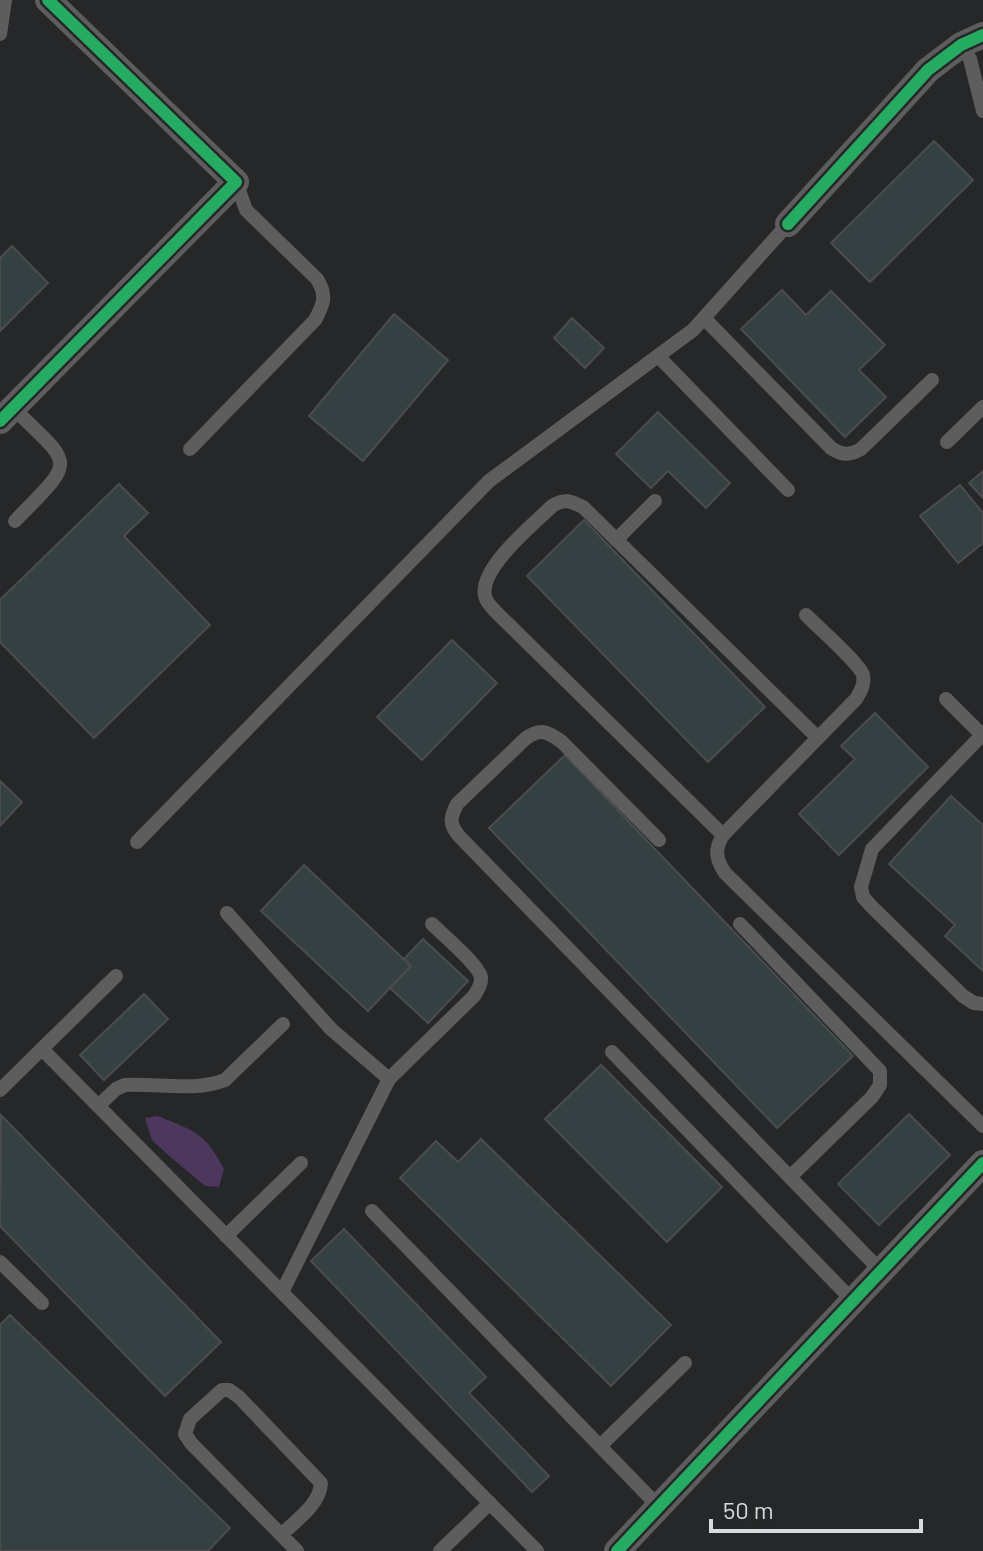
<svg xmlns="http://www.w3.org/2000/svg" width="983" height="1551" viewBox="0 0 983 1551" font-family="Barlow,sans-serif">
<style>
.green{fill:#4d375d}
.building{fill:#354043;stroke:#4b4c4d;stroke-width:2}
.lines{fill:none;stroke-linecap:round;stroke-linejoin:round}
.service{stroke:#5d5d5e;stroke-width:14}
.minor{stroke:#5d5d5e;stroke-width:26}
.cycleway-casing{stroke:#252729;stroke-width:17}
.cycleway{stroke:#26ab63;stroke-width:12}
</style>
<rect width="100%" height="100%" fill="#262728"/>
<!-- green -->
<path class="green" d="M158 1116C194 1131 205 1132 224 1169L219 1187 205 1186 167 1154 152 1140 145 1118Z"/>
<!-- building -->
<g class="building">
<polygon points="934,141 973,180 870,282 831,243"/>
<polygon points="12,246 48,283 0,331 0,258"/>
<polygon points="782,290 806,315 831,291 885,345 859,370 886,397 845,437 741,329"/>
<polygon points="394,314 448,360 363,461 309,416"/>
<polygon points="572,318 604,348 585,368 554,338"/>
<polygon points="658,412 730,483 706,508 668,471 651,488 616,454"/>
<polygon points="983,471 983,498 969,483"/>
<polygon points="119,484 148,513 124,536 210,625 94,738 0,642 0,600"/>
<polygon points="960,485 983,513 983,543 958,563 920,516"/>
<polygon points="584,520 765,707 708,762 527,576"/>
<polygon points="452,640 497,683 422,760 377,717"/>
<polygon points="875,713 928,767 839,855 799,814 855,759 841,746"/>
<polygon points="565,755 853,1056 777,1128 489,828"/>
<polygon points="0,781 22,802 0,826"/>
<polygon points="951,796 983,825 983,971 945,936 955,925 889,864"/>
<polygon points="304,865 411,966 368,1011 261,911"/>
<polygon points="423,939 468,981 428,1023 390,988 411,966 404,959"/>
<polygon points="144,994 168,1019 104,1080 80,1055"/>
<polygon points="601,1065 722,1187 667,1242 545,1119"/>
<polygon points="909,1114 950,1155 879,1225 838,1184"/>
<polygon points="1,1115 221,1342 165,1396 0,1226"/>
<polygon points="481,1139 671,1325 611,1386 400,1178 436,1141 458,1162"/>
<polygon points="344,1229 486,1377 469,1393 549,1476 532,1492 311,1261"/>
<polygon points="10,1315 230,1528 208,1551 0,1551 0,1325"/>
</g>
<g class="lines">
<!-- service -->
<g class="service">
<polyline points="0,34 5,0"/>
<polyline points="961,45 970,59 983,111"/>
<path d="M704 318 831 448C842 455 849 456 861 449L932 380"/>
<polyline points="658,356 788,490"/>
<path d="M13 408C75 468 76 458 15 521"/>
<polyline points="947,442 983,407"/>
<path d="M190 449 315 320C324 304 327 295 317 279L246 210 236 182"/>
<polyline points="616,540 655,501"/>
<path d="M806 615C817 626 860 664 863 675 865 685 860 692 856 699L723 835C714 850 716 859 725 873L983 1126"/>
<polyline points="946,699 983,736"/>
<polyline points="982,735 872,849 861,887 863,897 871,906 963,996 974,1003 983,1004"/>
<path d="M723 835 496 612C492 608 486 601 485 596 479 568 533 525 552 506 564 498 571 501 583 507L818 738"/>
<path d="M659 840 562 742C547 731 540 728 525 739L457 804C450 818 449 824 459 836L881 1271"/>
<polyline points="137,842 489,481 693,330 788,224"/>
<polyline points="227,913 331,1029 389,1079 282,1292"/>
<polyline points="740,924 880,1071 880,1085 872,1097 790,1177"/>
<polyline points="42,1049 537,1551"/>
<polyline points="612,1052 853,1301"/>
<path d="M389 1079 474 996C477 991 482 984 481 977 478 964 443 935 432 924"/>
<polyline points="0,1090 116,976"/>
<path d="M98 1106 116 1089 125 1085C157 1083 195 1092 225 1080L283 1024"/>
<polyline points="372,1211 659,1507"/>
<polyline points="226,1236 301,1163"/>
<polyline points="0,1262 42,1303"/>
<polyline points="600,1446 685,1363"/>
<path d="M281 1535C295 1521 320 1505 321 1483L239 1397 229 1390H222L190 1419 185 1434 191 1443 297 1551"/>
<polyline points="440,1551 490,1503"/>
</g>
<!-- minor -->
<g class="minor">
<polyline points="788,224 928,70 961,45 983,35"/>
<polyline points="0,421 236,182 48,0"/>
<polyline points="617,1551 983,1163"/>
</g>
<defs>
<g id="cycleway">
<polyline points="788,224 928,70 961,45 983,35"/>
<polyline points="0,421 236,182 48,0"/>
<polyline points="617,1551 983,1163"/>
</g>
</defs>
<!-- cycleway casing -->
<use href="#cycleway" class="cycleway-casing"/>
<!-- cycleway -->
<use href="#cycleway" class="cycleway"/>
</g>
<!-- scale -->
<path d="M711 1519v12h210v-12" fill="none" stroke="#d8dadb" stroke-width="4"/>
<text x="723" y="1519" font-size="24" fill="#d8dadb" stroke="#252729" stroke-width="6" paint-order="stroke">50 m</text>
</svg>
